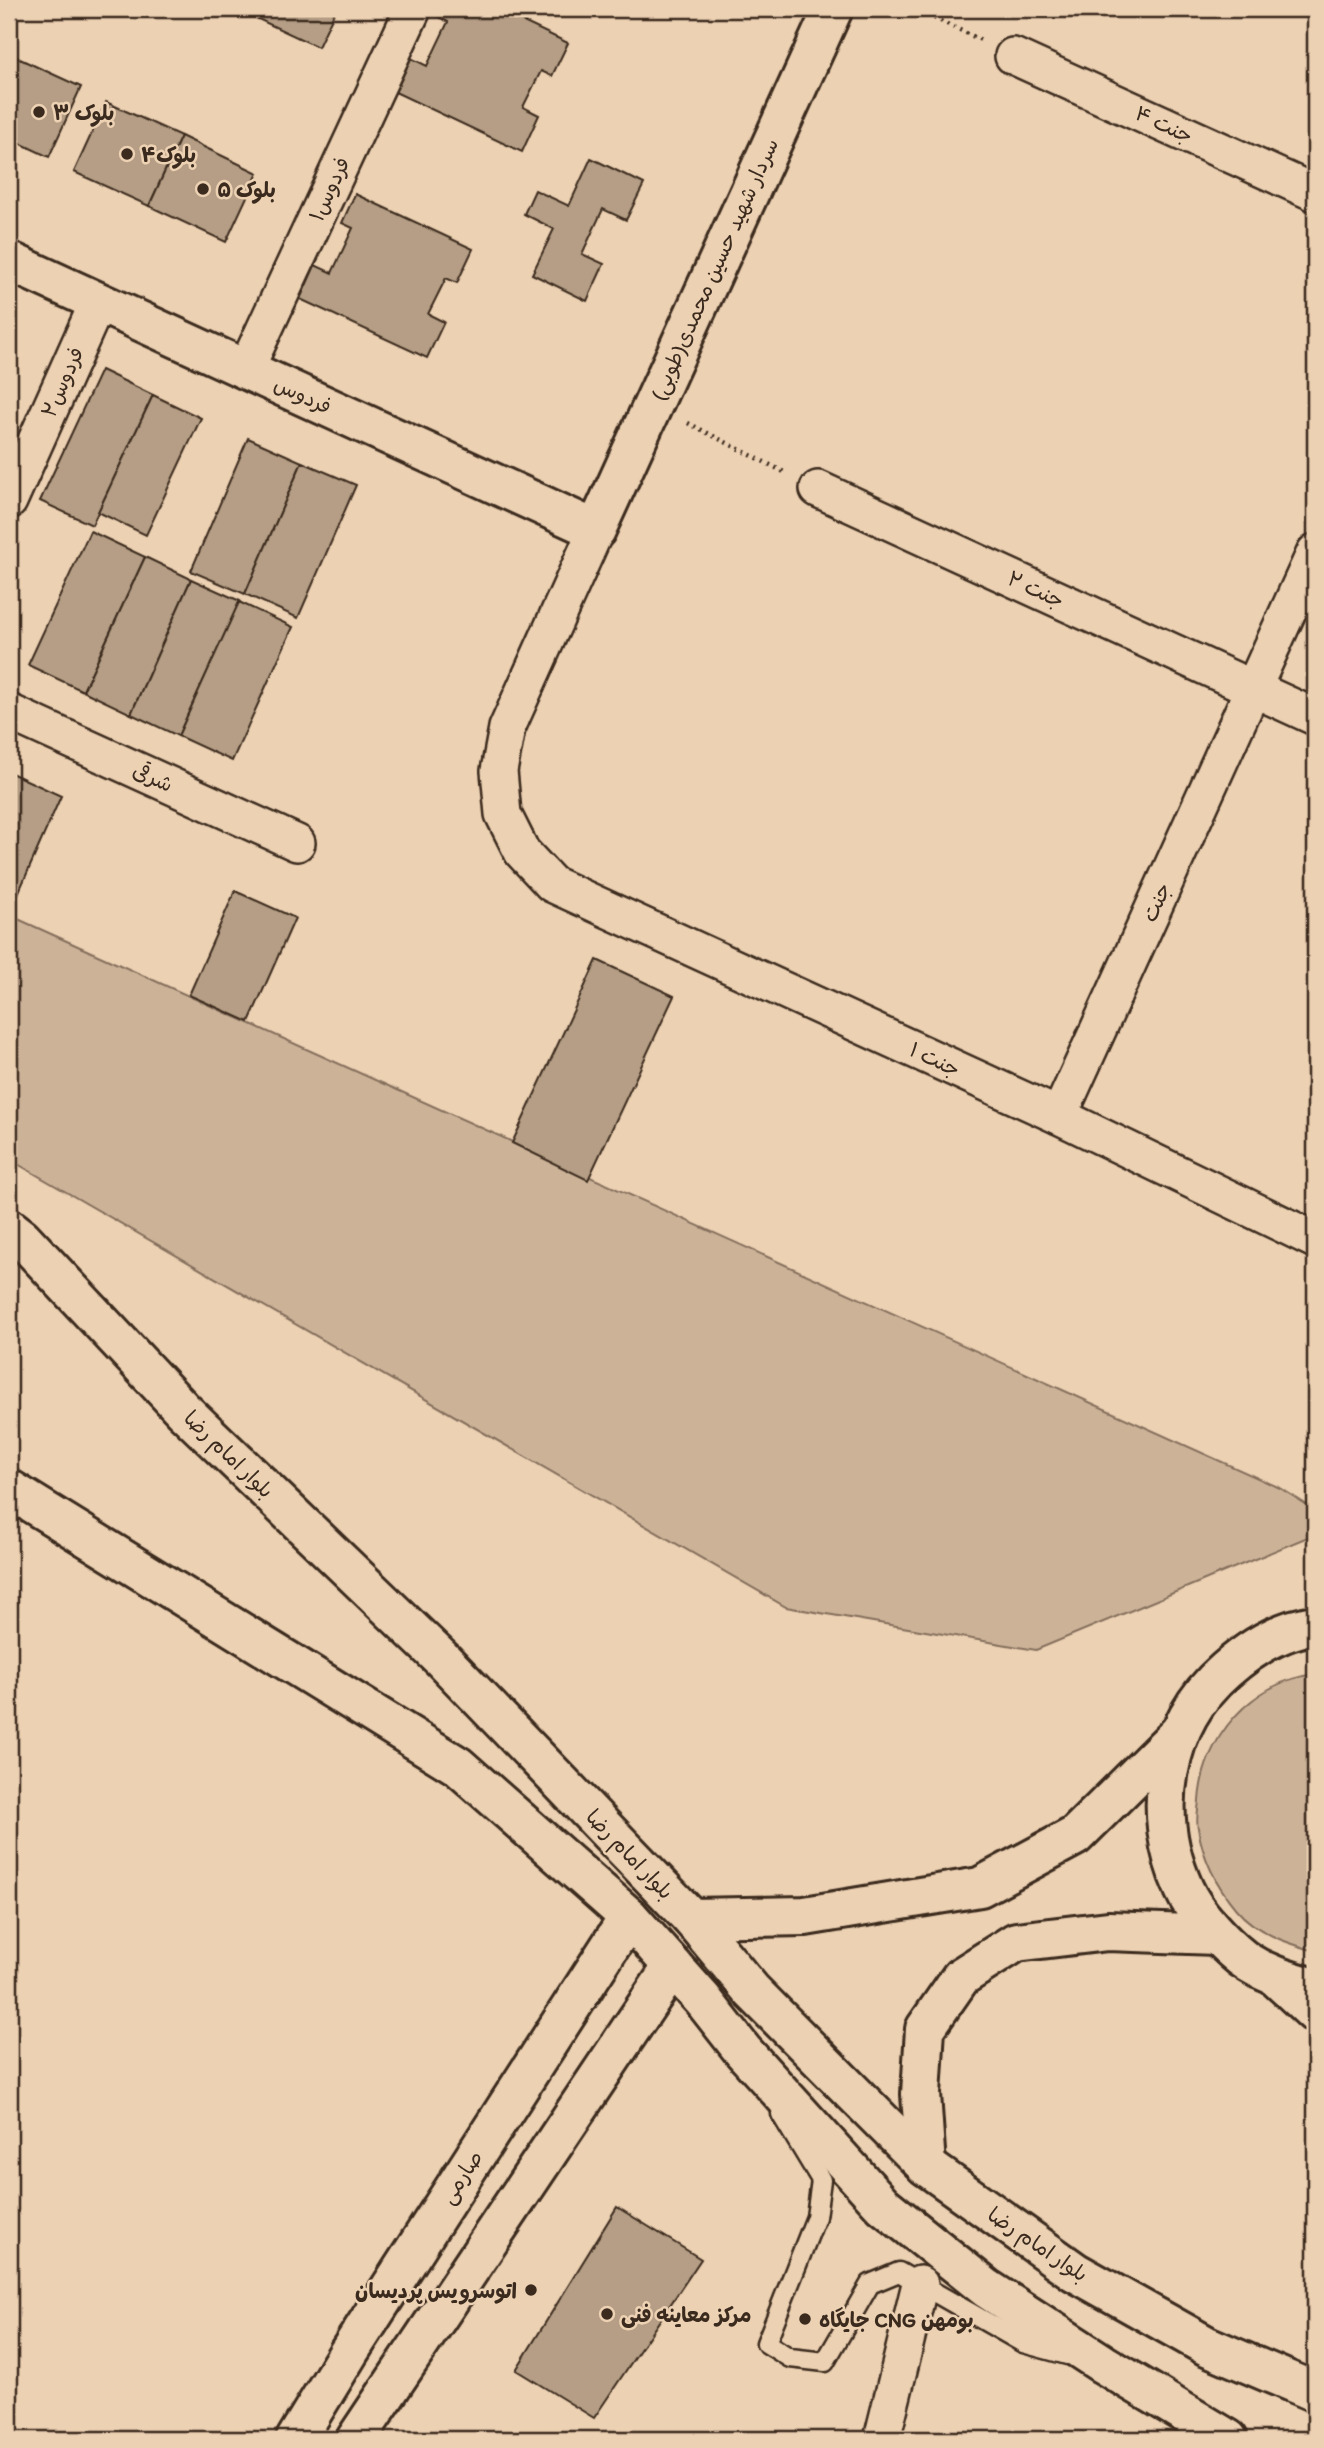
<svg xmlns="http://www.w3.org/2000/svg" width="1324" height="2448" viewBox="0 0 1324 2448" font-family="Itim,'Playpen Sans Arabic',sans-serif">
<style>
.green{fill:#ccb398;stroke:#846e5b;stroke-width:2}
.building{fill:#b59e85;stroke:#3b2a1e;stroke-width:2}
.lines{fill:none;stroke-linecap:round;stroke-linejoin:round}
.lane-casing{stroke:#3b2a1e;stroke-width:23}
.street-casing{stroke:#3b2a1e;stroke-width:40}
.secondary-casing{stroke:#3b2a1e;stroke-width:44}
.primary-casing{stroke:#3b2a1e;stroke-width:44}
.path{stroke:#3b2a1e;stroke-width:4.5;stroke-dasharray:2 5;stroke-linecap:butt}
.lane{stroke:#ecd1b3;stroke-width:18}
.street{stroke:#ecd1b3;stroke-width:35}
.secondary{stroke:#ecd1b3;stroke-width:38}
.primary{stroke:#ecd1b3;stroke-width:38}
.poi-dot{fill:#3b2a1e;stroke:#ecd1b3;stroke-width:2.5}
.labels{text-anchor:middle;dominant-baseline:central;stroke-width:5;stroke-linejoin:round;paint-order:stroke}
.poi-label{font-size:21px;font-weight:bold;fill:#3b2a1e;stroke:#ecd1b3;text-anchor:start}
.street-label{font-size:21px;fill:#3b2a1e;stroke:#ecd1b3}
</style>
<rect width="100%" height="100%" fill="#ecd1b3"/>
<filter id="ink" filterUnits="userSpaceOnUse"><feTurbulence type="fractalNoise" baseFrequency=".0143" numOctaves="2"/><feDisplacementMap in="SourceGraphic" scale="14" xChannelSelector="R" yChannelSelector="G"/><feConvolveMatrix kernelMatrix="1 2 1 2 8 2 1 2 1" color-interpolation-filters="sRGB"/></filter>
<g filter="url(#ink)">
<!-- green -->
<g class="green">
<polygon points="9,915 1280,1488 1315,1510 1315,1534 1036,1650 786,1607 9,1159"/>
<path d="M1315 1674V1951C1287 1943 1256 1933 1236 1909 1216 1885 1203 1859 1198 1828 1196 1820 1198 1810 1199 1801 1203 1738 1251 1682 1315 1674Z"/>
</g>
<!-- building -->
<g class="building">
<polygon points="242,9 336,9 318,47 241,11"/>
<polygon points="440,9 496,9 568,43 552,76 541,71 523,107 539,115 522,152 395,92 411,58 427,66 448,22 437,16"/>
<polygon points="9,54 81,87 49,157 9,138"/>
<polygon points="106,102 181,136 149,206 74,172"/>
<polygon points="181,136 258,173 226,242 149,206"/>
<polygon points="591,158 644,184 626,220 603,209 582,254 604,264 587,301 532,274 554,229 524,214 535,190 569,206"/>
<polygon points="355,194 473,249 457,283 446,278 428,314 444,322 427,358 300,299 315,265 332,273 353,228 342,223"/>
<polygon points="101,370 153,395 92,525 40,501"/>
<polygon points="153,395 201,418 146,535 98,512"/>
<polygon points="248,438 302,462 245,594 191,571"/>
<polygon points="302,462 356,485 298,618 245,594"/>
<polygon points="90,531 145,557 83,691 28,665"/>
<polygon points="145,557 191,579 131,714 83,691"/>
<polygon points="191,579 240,601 178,736 131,714"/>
<polygon points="239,602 293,627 232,761 178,736"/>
<polygon points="9,772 61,796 10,912 9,912"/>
<polygon points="235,891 295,918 249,1022 189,995"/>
<polygon points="597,960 674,996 588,1180 512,1143"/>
<polygon points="617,2207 701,2259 594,2418 516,2370"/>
</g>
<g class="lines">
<defs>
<polyline id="lane" points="781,2114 821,2180 816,2217 766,2343 790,2358 825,2362 870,2284 899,2272 1023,2343 1067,2355"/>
<g id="street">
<polyline points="1013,56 1315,193"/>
<polyline points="246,369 413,9"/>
<polyline points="818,489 1315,717"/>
<polyline points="9,501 98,302"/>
<polyline points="596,530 507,728 499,771 503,814 522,852 552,884 1059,1116 1315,1240"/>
<polyline points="9,712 297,843"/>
<polyline points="1059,1116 1315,552"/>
<polyline points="882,2439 920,2284"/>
</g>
<g id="secondary">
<polyline points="9,261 596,530 833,9"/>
<polyline points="1276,1977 1315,2013"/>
<polyline points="296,2439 349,2352 629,1917"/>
<polyline points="356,2439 673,1966"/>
</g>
<g id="primary">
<polyline points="9,1228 22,1238 183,1410 443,1660 691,1918 752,1991 926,2166 1075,2272 1207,2346 1315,2392"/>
<polyline points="9,1489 458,1766 629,1917 703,2000 743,2051 883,2205 986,2288 1103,2364 1228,2439"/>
<path d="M1315 1625C1282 1629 1251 1648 1226 1670 1163 1724 1150 1814 1184 1889 1194 1912 1222 1942 1242 1958 1263 1974 1290 1981 1315 1988"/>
<polyline points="691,1918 805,1916 980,1887 1075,1836 1180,1732"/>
<polyline points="926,2166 921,2094 925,2029 961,1977 1016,1942 1108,1931 1216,1935"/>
</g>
</defs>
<!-- lane casing -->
<use href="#lane" class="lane-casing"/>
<!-- street casing -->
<use href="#street" class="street-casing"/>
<!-- secondary casing -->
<use href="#secondary" class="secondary-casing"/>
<!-- primary casing -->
<use href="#primary" class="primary-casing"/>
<!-- path -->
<g class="path">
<polyline points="915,9 981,40"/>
<polyline points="688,423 786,473"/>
</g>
<!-- lane -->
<use href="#lane" class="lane"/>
<!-- street -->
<use href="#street" class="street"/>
<!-- secondary -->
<use href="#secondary" class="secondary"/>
<!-- primary -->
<use href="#primary" class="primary"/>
</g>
</g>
<!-- markers -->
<g class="poi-dot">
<circle cx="39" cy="112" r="7"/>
<circle cx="127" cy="154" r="7"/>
<circle cx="203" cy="189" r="7"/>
<circle cx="531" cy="2290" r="7"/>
<circle cx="607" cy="2314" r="7"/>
<circle cx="805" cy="2319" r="7"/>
</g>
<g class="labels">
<!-- poi labels -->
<g class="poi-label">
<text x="53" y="112">بلوک ۳</text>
<text x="141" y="154">بلوک۴</text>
<text x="217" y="189">بلوک ۵</text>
<text x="517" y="2290" text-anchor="end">اتوسرویس پردیسان</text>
<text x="621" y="2314">مرکز معاینه فنی</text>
<text x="819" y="2319">جایگاه CNG بومهن</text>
</g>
<!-- street labels -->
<g class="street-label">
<text transform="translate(1164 124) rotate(25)">جنت ۴</text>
<text transform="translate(329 189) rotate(-65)">فردوس۱</text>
<text transform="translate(714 269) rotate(-66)">سردار شهید حسین محمدی(طوبی)</text>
<text transform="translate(62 382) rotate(-66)">فردوس۲</text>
<text transform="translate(303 395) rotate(25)">فردوس</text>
<text transform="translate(1036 589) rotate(25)">جنت ۲</text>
<text transform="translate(153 777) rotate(24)">شرقی</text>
<text transform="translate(1156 902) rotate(-66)">جنت</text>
<text transform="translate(935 1059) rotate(25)">جنت ۱</text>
<text transform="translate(229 1454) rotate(44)">بلوار امام رضا</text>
<text transform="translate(630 1854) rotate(46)">بلوار امام رضا</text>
<text transform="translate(461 2177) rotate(-57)">صارمی</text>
<text transform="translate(1038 2244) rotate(34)">بلوار امام رضا</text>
</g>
</g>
<!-- margin -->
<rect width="1324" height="2448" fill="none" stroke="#ecd1b3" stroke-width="35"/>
<rect x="18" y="18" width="1289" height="2413" fill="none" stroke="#3b2a1e" stroke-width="2.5" filter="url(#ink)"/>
</svg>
